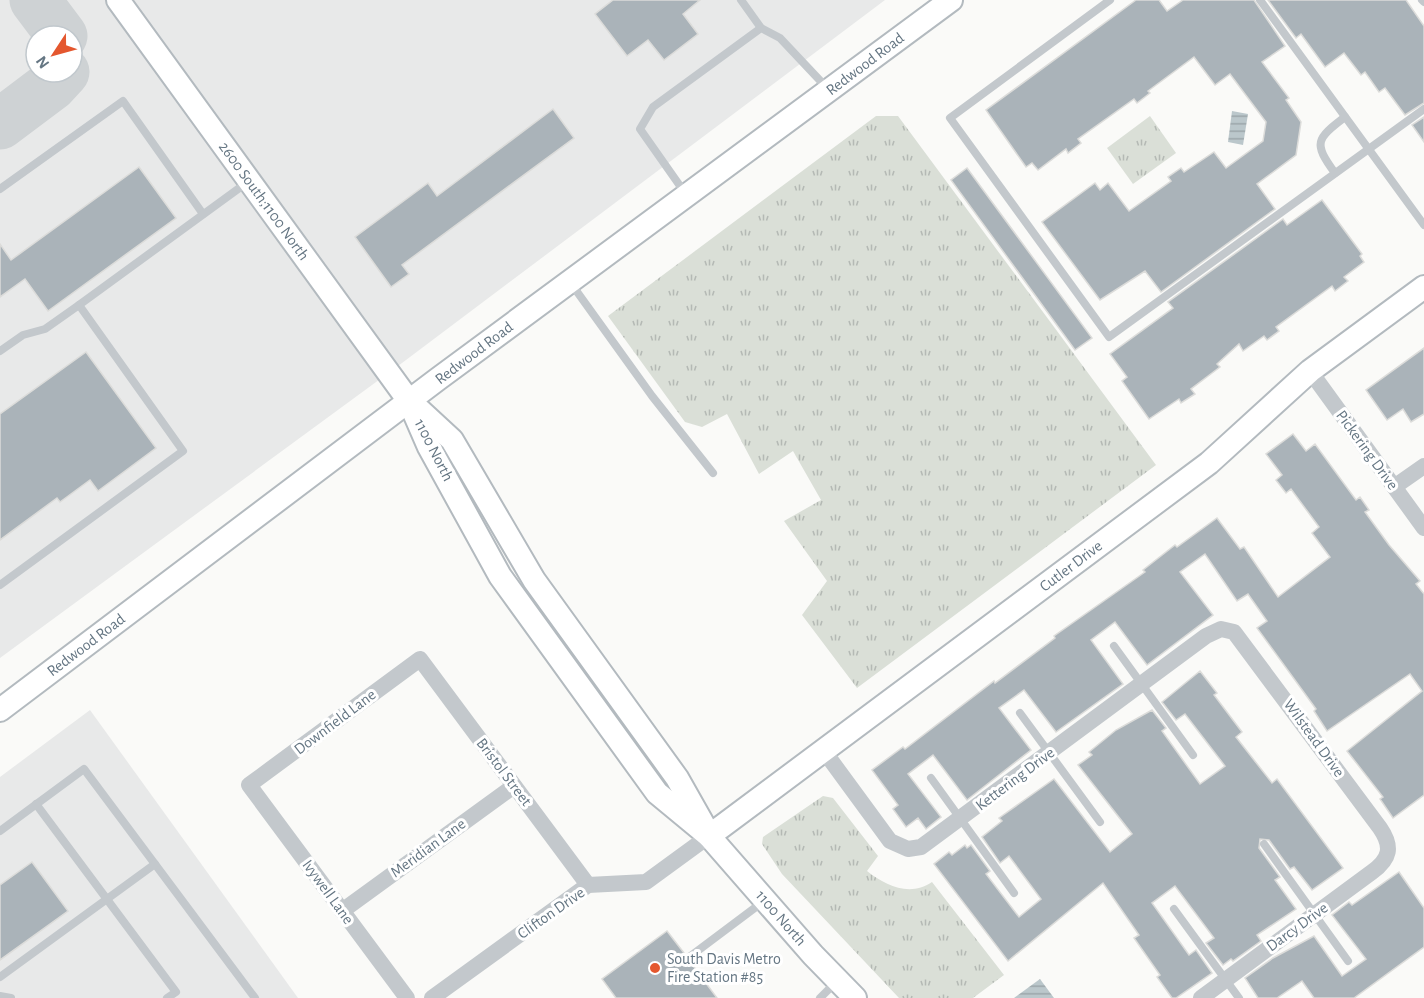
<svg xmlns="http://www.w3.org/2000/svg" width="1424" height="998" viewBox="0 0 1424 998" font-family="'Alegreya Sans',sans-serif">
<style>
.built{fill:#e8e9e9;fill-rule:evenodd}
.grass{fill:url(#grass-tufts)}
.water{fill:url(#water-rules)}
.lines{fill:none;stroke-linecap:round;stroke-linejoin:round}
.taxiway{stroke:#ced2d4;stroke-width:51}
.building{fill:#aab3b9;stroke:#dcdcda;stroke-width:1.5}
.secondary-casing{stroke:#b3babf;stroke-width:26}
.lane{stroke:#c3c8cc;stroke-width:8}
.street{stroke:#c3c8cc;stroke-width:16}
.secondary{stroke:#fff;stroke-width:22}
.poi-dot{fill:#e4572e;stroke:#fff;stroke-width:2}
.labels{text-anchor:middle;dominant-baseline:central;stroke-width:6;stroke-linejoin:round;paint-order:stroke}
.street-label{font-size:16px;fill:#657683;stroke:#fff}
.poi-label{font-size:16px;fill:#657683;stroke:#fff;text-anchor:start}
</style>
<defs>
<pattern id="grass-tufts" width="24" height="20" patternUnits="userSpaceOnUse" patternTransform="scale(1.5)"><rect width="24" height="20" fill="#dadfd7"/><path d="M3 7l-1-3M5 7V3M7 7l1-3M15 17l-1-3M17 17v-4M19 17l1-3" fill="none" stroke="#b4b9b4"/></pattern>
<pattern id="water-rules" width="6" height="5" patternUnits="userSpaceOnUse" patternTransform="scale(1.5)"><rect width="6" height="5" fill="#bbc7cb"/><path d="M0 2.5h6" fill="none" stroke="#9ca6aa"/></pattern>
</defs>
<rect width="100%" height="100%" fill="#fafaf8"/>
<!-- built -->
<g class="built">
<path d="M0 0H885L402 363 0 658ZM36 36H72V72H36Z"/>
<polygon points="90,710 298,998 0,998 0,777"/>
</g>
<!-- grass -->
<g class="grass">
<polygon points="876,116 898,116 1156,465 857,688 802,615 827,581 784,521 821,500 793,451 759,474 727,414 702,427 685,422 608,316"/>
<polygon points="1150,116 1176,153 1133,184 1107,148"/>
<path d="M823 796 833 798 878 856 867 871C886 886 910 897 932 882L1004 975 973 998H899L782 874 762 844 763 837Z"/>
</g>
<!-- water -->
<g class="water">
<polygon points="1232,111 1248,114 1243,145 1228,142"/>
<polygon points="1040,979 1054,998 1014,998"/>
</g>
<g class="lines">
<!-- taxiway -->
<g class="taxiway">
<polyline points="35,0 62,36"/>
<polyline points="0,124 52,85 64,72"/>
</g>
</g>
<!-- building -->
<g class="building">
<polygon points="613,0 700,0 683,14 698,34 664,60 648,40 627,56 595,14"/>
<polygon points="1136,0 1159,0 1167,11 1183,0 1254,0 1285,46 1262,62 1289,98 1286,100 1301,122 1296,155 1257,184 1275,209 1161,292 1145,271 1100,300 1042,222 1095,183 1100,190 1108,183 1129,211 1171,181 1168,177 1181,168 1184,172 1214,152 1226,168 1263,141 1266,122 1230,74 1215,85 1194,57 1148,91 1150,93 1137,103 1134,99 1078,139 1081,143 1068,153 1066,149 1038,170 1032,163 1026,167 986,110"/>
<polygon points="1268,0 1406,0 1424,26 1424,103 1405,115 1385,88 1379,92 1365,72 1361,75 1344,53 1325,67 1301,34 1296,38"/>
<polygon points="553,109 574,138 402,265 409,274 391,287 355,237 428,183 437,196"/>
<polygon points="1424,117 1424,142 1412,125"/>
<polygon points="139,167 176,218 48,311 25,279 0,297 0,244 11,260"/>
<polygon points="967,168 1092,338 1075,350 951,180"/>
<polygon points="1322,200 1362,254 1360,256 1364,262 1344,277 1348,281 1335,291 1332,286 1276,327 1279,331 1267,340 1264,336 1243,351 1239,344 1217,364 1220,367 1191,389 1195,394 1181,403 1179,399 1149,419 1122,381 1127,377 1110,354 1173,308 1168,302 1283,219 1287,225"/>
<polygon points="1424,348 1424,414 1411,422 1403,409 1387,420 1366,390"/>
<polygon points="86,352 156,448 98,491 90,480 60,502 57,498 0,540 0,414"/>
<polygon points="1293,434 1306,451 1315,444 1356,500 1360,497 1369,510 1365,512 1389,545 1420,581 1416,584 1424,594 1424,795 1393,818 1380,799 1383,797 1347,751 1422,691 1410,674 1327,731 1314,711 1316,709 1257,628 1267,621 1248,594 1237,601 1205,554 1180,572 1213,615 1147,665 1115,622 1091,640 1123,684 1056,732 1024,690 999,708 1031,750 967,800 933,755 908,774 941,817 926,829 918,818 906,827 893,809 898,805 872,770 903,747 905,749 994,681 995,683 1055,638 1054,636 1145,572 1143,570 1175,545 1177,547 1217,518 1240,549 1244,547 1278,597 1330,557 1312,533 1319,527 1291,489 1286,493 1276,480 1282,475 1266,454"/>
<polygon points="1200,671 1217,693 1214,695 1242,732 1236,737 1272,783 1277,779 1343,868 1312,890 1294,867 1290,869 1269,840 1260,839 1259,848 1280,877 1275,880 1296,909 1257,935 1261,941 1233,961 1231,959 1223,965 1206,943 1214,938 1175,886 1152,903 1189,955 1196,950 1212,973 1176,998 1172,998 1157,977 1160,975 1134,938 1139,935 1103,883 1008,961 934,864 949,852 952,855 965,845 967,848 971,845 990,871 986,874 1019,917 1041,899 1009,856 1000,863 982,837 1002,821 999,818 1054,779 1110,852 1132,834 1078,765 1092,755 1089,752 1116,730 1152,710 1166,728 1162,731 1200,784 1225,766 1185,714 1176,720 1162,702"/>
<polygon points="32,862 68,911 0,960 0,885"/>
<polygon points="1399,872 1424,908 1424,947 1354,998 1314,998 1302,981 1277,998 1258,998 1245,978 1273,958 1314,936 1342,976 1366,959 1332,915 1349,902 1352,905"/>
<polygon points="667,931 684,953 683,961 691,963 717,998 616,998 602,979"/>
</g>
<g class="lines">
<defs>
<g id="secondary">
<polyline points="118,0 409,401 429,447 500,576 657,793 709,836 813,955 855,998"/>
<polyline points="413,404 452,440 534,580 677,778 703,824"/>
<polyline points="0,710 438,379 951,0"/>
<polyline points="709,836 1209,463 1310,371 1424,287"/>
</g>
</defs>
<!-- secondary casing -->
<use href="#secondary" class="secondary-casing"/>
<!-- lane -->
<g class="lane">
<polyline points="741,0 761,28"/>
<polyline points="1110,0 950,118 1109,337 1424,109"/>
<polyline points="1260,0 1424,225"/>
<polyline points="1422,0 1424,2"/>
<path d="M1335 173C1313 143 1316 139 1345 117"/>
<polyline points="0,189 123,101 203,214"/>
<polyline points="685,193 640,129 653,107 761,28 780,38 828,89"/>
<polyline points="570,282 652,396 713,473"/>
<polyline points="0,351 23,335 45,329 79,305"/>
<polyline points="0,585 183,451 79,305 249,181"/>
<polyline points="1114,646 1193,755"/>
<polyline points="1020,713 1100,822"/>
<polyline points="931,778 1014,893"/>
<polyline points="36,804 176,992 167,998"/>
<polyline points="0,831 84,769 255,998"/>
<polyline points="1264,844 1348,961"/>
<polyline points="1174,909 1239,998"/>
<polyline points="688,958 764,901"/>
<polyline points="0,977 155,864"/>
<polyline points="0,996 11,998"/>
<polyline points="820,998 838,980"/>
</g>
<!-- street -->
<g class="street">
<polyline points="1310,371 1424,528"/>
<polyline points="1394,487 1424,466"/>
<path d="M824 751 890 841 908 849 921 847 1206 636 1221 629 1234 632 1380 828C1393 847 1390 859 1372 872L1201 998"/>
<polyline points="342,911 514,786"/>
<polyline points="407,998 249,785 420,659 588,885"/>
<polyline points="432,998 588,885 646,882 709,836"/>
</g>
<!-- secondary -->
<use href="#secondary" class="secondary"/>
</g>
<!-- markers -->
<circle class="poi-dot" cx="655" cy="968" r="6"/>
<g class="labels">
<!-- street labels -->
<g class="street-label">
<text transform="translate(865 64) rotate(-37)">Redwood Road</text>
<text transform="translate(264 201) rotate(54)">2600 South;1100 North</text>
<text transform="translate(474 353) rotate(-37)">Redwood Road</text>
<text transform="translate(434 450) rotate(63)">1100 North</text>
<text transform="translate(1367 450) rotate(54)">Pickering Drive</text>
<text transform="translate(1071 566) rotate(-37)">Cutler Drive</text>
<text transform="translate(86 645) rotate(-37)">Redwood Road</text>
<text transform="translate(335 722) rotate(-37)">Downfield Lane</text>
<text transform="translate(1314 738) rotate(54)">Wilstead Drive</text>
<text transform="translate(504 772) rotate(53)">Bristol Street</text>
<text transform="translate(1015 779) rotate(-37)">Kettering Drive</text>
<text transform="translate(428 848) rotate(-36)">Meridian Lane</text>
<text transform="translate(328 892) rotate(54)">Ivywell Lane</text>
<text transform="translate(551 913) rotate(-35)">Clifton Drive</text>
<text transform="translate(781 918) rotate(49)">1100 North</text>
<text transform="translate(1297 927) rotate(-36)">Darcy Drive</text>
</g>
<!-- poi labels -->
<g class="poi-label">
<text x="667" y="959">South Davis Metro<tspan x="667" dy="18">Fire Station #85</tspan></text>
</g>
</g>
<!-- north arrow -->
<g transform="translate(54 54) rotate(234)"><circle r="28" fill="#ffffff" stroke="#c1c8cd" stroke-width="1.5"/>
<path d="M0-4.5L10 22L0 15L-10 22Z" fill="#e4572e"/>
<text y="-9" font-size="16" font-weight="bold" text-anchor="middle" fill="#657683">N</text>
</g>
</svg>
